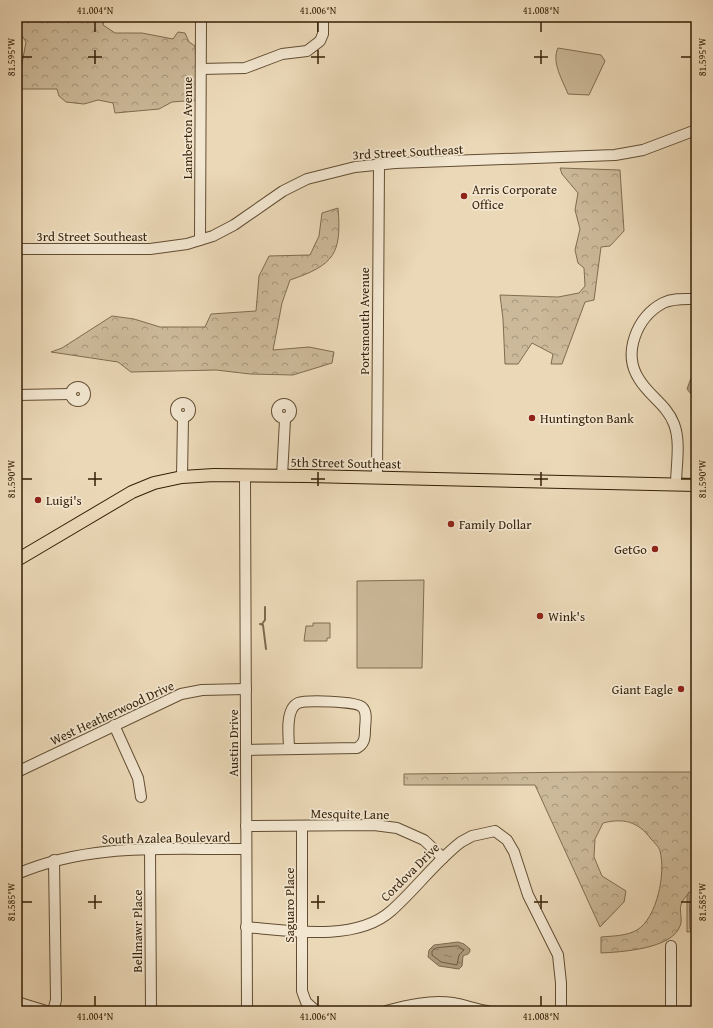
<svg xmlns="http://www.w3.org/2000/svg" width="713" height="1028" viewBox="0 0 713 1028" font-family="'Gentium Book Plus',serif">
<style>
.grass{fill:#ccb999;stroke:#806c50}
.forest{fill:url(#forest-crowns);stroke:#806c50}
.water{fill:url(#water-ripples);stroke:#7d684c}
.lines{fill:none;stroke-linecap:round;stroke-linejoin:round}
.shore{stroke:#705c40;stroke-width:1}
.stream{stroke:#7d684c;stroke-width:2}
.minor-casing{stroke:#624d32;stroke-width:12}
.major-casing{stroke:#341f06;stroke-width:14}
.minor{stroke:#f2e6d0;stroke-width:10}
.major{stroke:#ebd8b7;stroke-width:12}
.ticks{fill:none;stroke:#341f06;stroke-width:1.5}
.poi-dot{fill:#8f2418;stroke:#f2e6d0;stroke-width:1.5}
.labels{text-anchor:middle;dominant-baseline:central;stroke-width:3.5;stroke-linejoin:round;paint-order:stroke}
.street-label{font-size:13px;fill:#341f06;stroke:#f2e6d0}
.poi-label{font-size:13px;fill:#341f06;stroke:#f2e6d0;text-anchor:start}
.neatline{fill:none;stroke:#341f06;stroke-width:1.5}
.ticks-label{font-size:10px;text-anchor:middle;fill:#341f06}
</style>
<defs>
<pattern id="forest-crowns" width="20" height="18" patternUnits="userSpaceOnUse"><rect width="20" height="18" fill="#ccb999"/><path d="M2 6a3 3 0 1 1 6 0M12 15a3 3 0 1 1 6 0" fill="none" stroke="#a6967b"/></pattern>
<pattern id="water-ripples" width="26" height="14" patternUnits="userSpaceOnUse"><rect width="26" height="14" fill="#ad997b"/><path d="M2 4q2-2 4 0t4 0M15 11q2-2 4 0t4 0" fill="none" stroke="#8e7c63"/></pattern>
</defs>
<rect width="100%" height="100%" fill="#ebd8b7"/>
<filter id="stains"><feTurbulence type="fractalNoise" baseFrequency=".005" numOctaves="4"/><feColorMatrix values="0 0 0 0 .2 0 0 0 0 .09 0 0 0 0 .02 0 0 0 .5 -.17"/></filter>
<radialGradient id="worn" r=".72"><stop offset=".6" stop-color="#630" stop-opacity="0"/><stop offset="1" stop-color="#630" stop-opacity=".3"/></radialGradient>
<!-- grass -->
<g class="grass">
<path d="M558 48 601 55 605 61 589 95 568 94C563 81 551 62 558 48Z"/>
<polygon points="424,580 422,668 357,668 357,581"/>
<polygon points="313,623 330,623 330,638 327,638 327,641 304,641 306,626 313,626"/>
<polygon points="687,887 689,892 690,929 696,929 696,931 687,932"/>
</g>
<!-- forest -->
<g class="forest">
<polygon points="17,17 105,17 103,25 115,33 142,33 173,39 178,32 185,33 189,42 195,46 198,100 172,102 159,109 115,113 113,103 98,100 84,104 66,102 59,96 57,89 17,89 17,76 20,74 26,42 17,28"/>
<polygon points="560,168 620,170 624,231 610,246 601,247 594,300 585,302 562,364 551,364 553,354 532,343 518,364 505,364 503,319 500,295 558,297 579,293 585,286 584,268 578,263 575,250 580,229 575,210 578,193 562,174"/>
<path d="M338 208C342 254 334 265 290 280L282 303 273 350 309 347 334 352 332 363 293 375 250 374 216 370 131 372 118 362 51 352 62 348 112 316 134 319 160 327H205L211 314 256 311 259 276 269 256 310 255 319 236 322 213Z"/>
<path d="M589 772H696V893L689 892C687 896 682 900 681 905 679 911 683 920 680 926 672 949 621 952 601 953V937C612 936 627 936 637 930 657 918 666 873 660 851 659 847 654 842 651 839 638 821 623 818 603 823L595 839 594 857 602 876 626 891 624 902 600 927 535 785H404V774Z"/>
</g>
<!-- water -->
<g class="water">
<polygon points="691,378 696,378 696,397 691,394 687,389"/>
<path d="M458 942 464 944 470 949C470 955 467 954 463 956L462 966 459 969 439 966 428 957 429 950 434 945Z"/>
</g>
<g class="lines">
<!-- shore -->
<polygon class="shore" points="458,946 464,950 459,955 457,965 441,962 432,955 432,951 436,948"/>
<!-- stream -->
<g class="stream">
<polyline points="260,624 263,625 266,649"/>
<polyline points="262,624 265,620 265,607"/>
</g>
<defs>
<g id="minor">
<polyline points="201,69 245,68 282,54 307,51 320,41 323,34 323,17"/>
<polyline points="200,240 201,17"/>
<polyline points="17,249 150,249 187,244 213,236 234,225 283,191 307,179 355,167 395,163 615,155 643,150 696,130"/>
<circle cx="78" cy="394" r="7"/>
<polyline points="17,395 71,394"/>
<circle cx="183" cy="410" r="7"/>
<circle cx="284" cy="411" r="7"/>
<polyline points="245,475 247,1011"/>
<polyline points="282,476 285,420"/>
<polyline points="182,477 183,418"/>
<polyline points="377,478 379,164"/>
<path d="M676 485C676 466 681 442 674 424 667 405 649 396 639 379 622 353 637 317 663 303 673 298 685 299 696 299"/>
<polyline points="114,725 138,778 141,797"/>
<path d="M246 750 357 748C364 744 365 739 365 730 365 723 368 712 362 707 356 701 306 700 298 703 296 704 293 707 292 709 286 720 289 737 289 749"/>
<polyline points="17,772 181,694 202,690 246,689"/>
<polyline points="246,826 374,825 397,828 424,840 443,858"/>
<polyline points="302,826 302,991 306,1002 316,1011"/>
<polyline points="150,850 151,1011"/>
<path d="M17 874C91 842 168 850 246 849"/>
<path d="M246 927C290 931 356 942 391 911 416 889 435 862 461 842L472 836 495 831 507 840 514 852 528 895 558 955 561 983V1008L558 1011"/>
<polyline points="17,1002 46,1011"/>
<polyline points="53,1011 56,1000 54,860"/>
<path d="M386 1011C408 1005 430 1000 453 1003 465 1005 475 1009 487 1011"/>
<polyline points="671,1011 671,946"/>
</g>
<polyline id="major" points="17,560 132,492 154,483 182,477 214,475 307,476 696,485"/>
</defs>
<!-- minor casing -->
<use href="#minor" class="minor-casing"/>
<!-- major casing -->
<use href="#major" class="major-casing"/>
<!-- minor -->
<use href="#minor" class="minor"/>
<!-- major -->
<use href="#major" class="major"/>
</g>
<!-- ticks -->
<path class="ticks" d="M95 22V32M318 22V32M541 22V32M95 50V64M318 50V64M541 50V64M22 57H32M88 57H102M311 57H325M534 57H548M681 57H691M95 472V486M318 472V486M541 472V486M22 479H32M88 479H102M311 479H325M534 479H548M681 479H691M95 895V909M318 895V909M541 895V909M22 902H32M88 902H102M311 902H325M534 902H548M681 902H691M95 996V1006M318 996V1006M541 996V1006"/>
<!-- markers -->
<g class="poi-dot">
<circle cx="464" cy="196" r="4"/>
<circle cx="532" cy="418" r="4"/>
<circle cx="38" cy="500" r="4"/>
<circle cx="451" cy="524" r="4"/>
<circle cx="655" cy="549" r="4"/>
<circle cx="540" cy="616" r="4"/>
<circle cx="681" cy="689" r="4"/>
</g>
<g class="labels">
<!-- street labels -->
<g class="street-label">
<text transform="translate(187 128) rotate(-90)">Lamberton Avenue</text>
<text transform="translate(408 152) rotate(-3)">3rd Street Southeast</text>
<text x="92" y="236">3rd Street Southeast</text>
<text transform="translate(364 321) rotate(-90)">Portsmouth Avenue</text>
<text transform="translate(346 463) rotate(1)">5th Street Southeast</text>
<text transform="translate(112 713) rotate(-25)">West Heatherwood Drive</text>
<text transform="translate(233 743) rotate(-90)">Austin Drive</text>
<text transform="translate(350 814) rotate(1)">Mesquite Lane</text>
<text transform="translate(166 838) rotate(-1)">South Azalea Boulevard</text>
<text transform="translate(410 872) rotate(-45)">Cordova Drive</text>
<text transform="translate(289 905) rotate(-90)">Saguaro Place</text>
<text transform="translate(137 931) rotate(-90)">Bellmawr Place</text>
</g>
<!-- poi labels -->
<g class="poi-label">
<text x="472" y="189">Arris Corporate<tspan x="472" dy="15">Office</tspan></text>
<text x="540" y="418">Huntington Bank</text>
<text x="46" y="500">Luigi's</text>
<text x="459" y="524">Family Dollar</text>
<text x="647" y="549" text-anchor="end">GetGo</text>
<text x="548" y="616">Wink's</text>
<text x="673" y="689" text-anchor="end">Giant Eagle</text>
</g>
</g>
<!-- margin -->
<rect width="713" height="1028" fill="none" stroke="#ebd8b7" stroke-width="44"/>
<rect x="22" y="22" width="669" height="984" class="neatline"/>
<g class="ticks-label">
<text x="95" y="14">41.004°N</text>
<text x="318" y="14">41.006°N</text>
<text x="541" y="14">41.008°N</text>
<text transform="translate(702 57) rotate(-90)" y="4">81.595°W</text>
<text transform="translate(11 57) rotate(-90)" y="4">81.595°W</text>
<text transform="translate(702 479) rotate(-90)" y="4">81.590°W</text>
<text transform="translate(11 479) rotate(-90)" y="4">81.590°W</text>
<text transform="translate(702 902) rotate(-90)" y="4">81.585°W</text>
<text transform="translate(11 902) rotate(-90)" y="4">81.585°W</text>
<text x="95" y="1020">41.004°N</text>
<text x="318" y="1020">41.006°N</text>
<text x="541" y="1020">41.008°N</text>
</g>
<rect width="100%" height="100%" filter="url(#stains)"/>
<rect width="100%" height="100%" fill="url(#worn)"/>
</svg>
